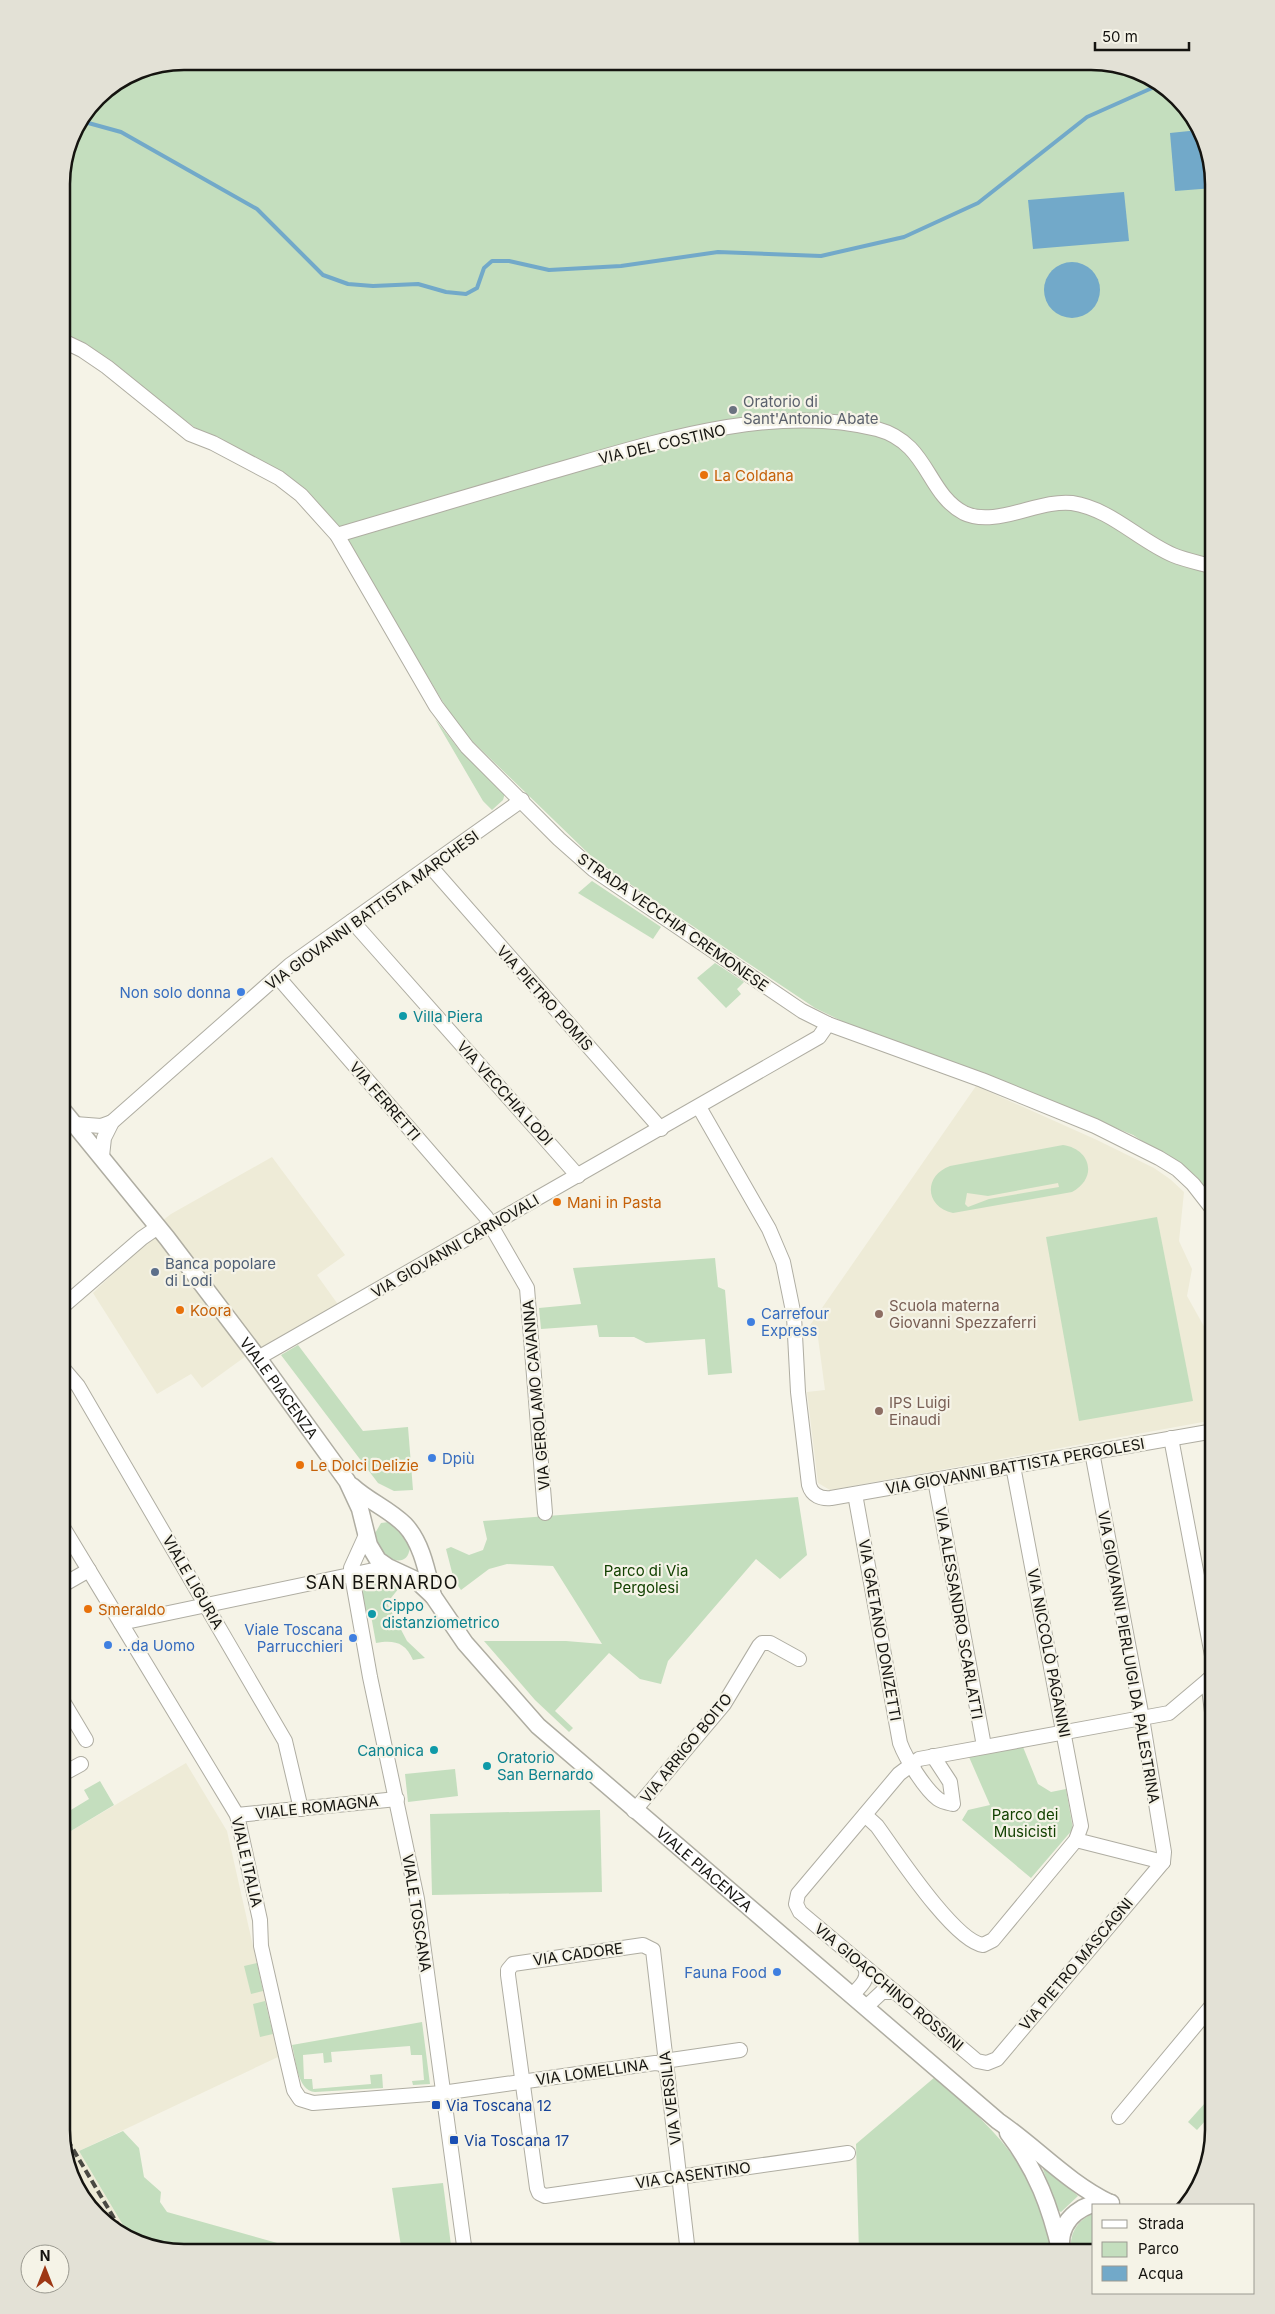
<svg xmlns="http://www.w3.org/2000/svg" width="1275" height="2314" viewBox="0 0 1275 2314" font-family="Inter,sans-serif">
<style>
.built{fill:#eeebd7}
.green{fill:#c4debe;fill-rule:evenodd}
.water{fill:#72a9c9}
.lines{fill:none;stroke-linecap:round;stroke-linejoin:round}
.stream{stroke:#72a9c9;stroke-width:4}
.minor-casing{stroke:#afada2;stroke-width:16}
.tertiary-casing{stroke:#afada2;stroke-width:19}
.minor{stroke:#fff;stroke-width:14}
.tertiary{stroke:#fff;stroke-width:16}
.rail{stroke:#4a4943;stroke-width:4;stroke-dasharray:8 4;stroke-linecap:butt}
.worship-dot{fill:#6b7280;stroke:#f5f3e7;stroke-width:2}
.food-dot{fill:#e8710a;stroke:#f5f3e7;stroke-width:2}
.shop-dot{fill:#3f7fe0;stroke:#f5f3e7;stroke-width:2}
.culture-dot{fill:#0f9aa8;stroke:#f5f3e7;stroke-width:2}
.service-dot{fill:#5c6f8a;stroke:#f5f3e7;stroke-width:2}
.education-dot{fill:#8d6e63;stroke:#f5f3e7;stroke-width:2}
.transit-dot{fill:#1a4fb4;stroke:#f5f3e7;stroke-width:2}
.labels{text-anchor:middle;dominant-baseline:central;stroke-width:4.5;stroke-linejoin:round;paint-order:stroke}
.worship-label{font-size:15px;fill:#5b616d;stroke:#f5f3e7;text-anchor:start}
.street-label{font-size:15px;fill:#151410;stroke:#f5f3e7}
.food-label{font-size:15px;fill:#c56008;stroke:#f5f3e7;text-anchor:start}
.shop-label{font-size:15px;fill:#366cbe;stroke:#f5f3e7;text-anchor:end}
.culture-label{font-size:15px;fill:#0d838f;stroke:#f5f3e7;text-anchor:start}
.service-label{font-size:15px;fill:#4e5e75;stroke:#f5f3e7;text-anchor:start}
.education-label{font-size:15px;fill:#785e54;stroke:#f5f3e7;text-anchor:start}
.park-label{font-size:15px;fill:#124101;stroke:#f5f3e7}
.transit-label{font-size:15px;fill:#164399;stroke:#f5f3e7;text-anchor:start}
.quarter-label{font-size:18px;letter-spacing:1px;fill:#151410;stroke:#f5f3e7}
.rim{fill:none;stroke:#151410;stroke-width:2.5}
</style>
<rect width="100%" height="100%" fill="#f5f3e7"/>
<!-- built -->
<g class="built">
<polygon points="976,1086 1097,1140 1154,1168 1170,1179 1184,1192 1179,1241 1192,1269 1187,1296 1206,1330 1214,1337 1214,1420 830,1490 818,1483 807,1392 825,1390 817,1330 806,1331"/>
<polygon points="272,1157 345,1255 317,1275 342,1310 258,1357 253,1351 202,1388 191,1374 157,1394 93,1293 160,1228 158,1224 171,1214"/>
<polygon points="186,1763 227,1831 278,2057 79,2151 130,2237 115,2232 87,2198 68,2165 61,2131 61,1837"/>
</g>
<!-- green -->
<g class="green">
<polygon points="184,61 1100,62 1160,82 1204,136 1214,184 1214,1202 1196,1176 1133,1135 1007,1083 850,1025 815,1008 615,874 590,855 465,734 449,712 347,543 318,506 197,429 153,397 61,337 61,176 71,136 97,97 137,70"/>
<polygon points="435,719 458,748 505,793 503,800 492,810 483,801"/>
<polygon points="592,881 661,927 653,939 578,893"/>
<polygon points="715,963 744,982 737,989 741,994 726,1008 697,978"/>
<path d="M1063 1145C1091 1149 1098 1178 1072 1192L953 1213C925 1207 923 1176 950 1166ZM1058 1183 1059 1187 989 1199 968 1207 965 1204 967 1193 988 1196Z"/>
<polygon points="1157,1217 1193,1401 1079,1421 1046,1237"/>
<polygon points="715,1258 718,1287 725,1290 732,1373 708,1375 705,1339 646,1343 634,1337 599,1337 597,1325 541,1329 539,1308 581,1304 573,1268"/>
<polygon points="298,1345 363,1431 408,1427 413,1490 394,1491 378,1483 281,1355"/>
<polygon points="798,1497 807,1555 780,1579 756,1559 668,1661 661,1684 640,1679 609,1653 555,1711 573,1728 569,1732 535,1700 484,1641 566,1641 602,1644 553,1566 507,1564 489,1569 461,1590 454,1580 446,1549 451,1547 469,1555 483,1550 487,1539 483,1521"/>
<path d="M389 1522 398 1526 410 1547C408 1565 395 1562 382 1555L374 1535 381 1523Z"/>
<path d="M375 1577 388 1578 399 1588 387 1603 407 1641 425 1658 413 1660C405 1642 394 1640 376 1643L370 1610 365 1611C363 1597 359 1583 375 1577Z"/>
<polygon points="1023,1747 1038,1784 1051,1792 1066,1789 1073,1829 1031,1878 962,1820 968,1810 990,1805 969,1757"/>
<polygon points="455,1769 458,1796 408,1802 405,1774"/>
<polygon points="100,1781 114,1805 61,1837 61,1816 89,1799 84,1790"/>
<polygon points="600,1810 602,1892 432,1895 430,1814"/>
<polygon points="257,1963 263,1991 251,1994 244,1966"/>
<polygon points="265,2001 273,2034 260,2037 253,2004"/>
<path d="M422 2022 430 2084 413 2085 412 2081 424 2080 422 2055H411L410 2046 331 2052 332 2062 324 2063 323 2053 303 2055 304 2079H312L313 2089 371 2084 370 2075 382 2074 383 2088 315 2092C297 2091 296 2059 292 2045Z"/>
<path d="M935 2077C996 2131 1038 2168 1052 2253H859L856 2144Z"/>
<polygon points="1214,2093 1214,2111 1197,2130 1188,2122"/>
<polygon points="123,2131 139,2148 144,2177 161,2192 160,2202 167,2212 313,2253 176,2253 130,2237 79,2151"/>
<polygon points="1043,2169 1047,2169 1078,2196 1061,2212 1057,2210"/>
<polygon points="443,2183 452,2253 402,2253 392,2188"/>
<path d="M1094 2213V2252L1071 2253C1069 2234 1076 2221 1094 2213Z"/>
</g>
<!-- water -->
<g class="water">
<polygon points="1199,130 1204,136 1214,188 1175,191 1170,133"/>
<polygon points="1124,192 1129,241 1033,249 1028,200"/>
<circle cx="1072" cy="290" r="28"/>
</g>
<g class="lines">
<!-- stream -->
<polyline class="stream" points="81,121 121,132 257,209 323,275 348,284 373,286 418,284 446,292 466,294 477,288 484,268 492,261 509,261 549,270 621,266 718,252 821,256 904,237 978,203 1087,117 1161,84"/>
<defs>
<g id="minor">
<polyline points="61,340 82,350 107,367 190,434 213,443 279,478 301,495 337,535 436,706 467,747 559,839 594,870 802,1011 828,1024 982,1080 1095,1126 1159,1158 1177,1169 1193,1184 1214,1211"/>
<path d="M337 535C407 514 477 494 547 473 649 444 771 402 877 429 929 443 926 493 964 513 995 528 1040 499 1072 503 1111 509 1138 540 1173 555 1185 560 1200 563 1214 567"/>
<polyline points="430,866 661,1129"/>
<polyline points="352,921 578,1176"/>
<polyline points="277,976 486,1217 527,1288 545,1513"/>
<path d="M699 1107 769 1229 783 1262 794 1316 798 1392 809 1485C812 1496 821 1499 831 1498L1214 1431"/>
<polyline points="75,1124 101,1126 112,1122"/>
<polyline points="102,1156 104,1138 112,1122 290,965 522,800"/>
<polyline points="61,1308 142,1238 158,1227"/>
<polyline points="258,1358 819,1037 828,1024"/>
<polyline points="61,1366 78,1386 285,1741 301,1809"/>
<polyline points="1171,1438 1214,1666"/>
<polyline points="1092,1452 1142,1718 1164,1852 1163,1862"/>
<polyline points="935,1480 984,1746"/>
<path d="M855 1494 900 1743C906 1759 925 1789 938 1799 942 1802 948 1803 953 1804L950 1782 933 1756"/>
<polyline points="61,1524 237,1815 260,1920 261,1946 286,2056 294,2090 300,2099 313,2103 442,2093 655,2063 663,2064 671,2060 740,2050"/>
<polyline points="366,1535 351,1568 352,1576 370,1677 417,1899 465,2253"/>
<polyline points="61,1586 89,1570"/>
<polyline points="121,1623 388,1567"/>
<polyline points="1208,1680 1214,1728"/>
<polyline points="61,1698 86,1740"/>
<polyline points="61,1775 81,1764"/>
<polyline points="634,1811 724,1704 759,1646 762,1643 770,1643 799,1659"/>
<polyline points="237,1815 397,1799"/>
<path d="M865 1815 877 1826C896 1852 954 1941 983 1945L993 1940 1076 1840 1081 1826 1013 1466"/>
<polyline points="1076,1840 1163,1862"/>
<polyline points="1163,1862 997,2059 987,2063 977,2061 800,1912 796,1904 798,1894 899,1774 919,1759 1169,1713 1214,1675"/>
<path d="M852 1995C860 1987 870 1979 865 1967"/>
<polyline points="866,2007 882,1992 895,1992"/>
<polyline points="1119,2117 1214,2003"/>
<polyline points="688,2253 667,2071 663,2064 665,2054 653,1950 643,1945 513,1964 508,1970 508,1975 537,2188 539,2193 545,2196 848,2153"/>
</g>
<g id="tertiary">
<path id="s1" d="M61 1108 167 1238 258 1358 347 1481 360 1509 369 1545 378 1560 388 1567 416 1580 433 1596 465 1643 538 1726 998 2121C1036 2147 1068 2183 1110 2203"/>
<path d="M352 1486C368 1501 389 1509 405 1525 422 1543 427 1572 433 1596"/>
<path d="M1008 2133C1037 2171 1050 2206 1061 2253"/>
<path d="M1061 2245C1060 2218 1085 2200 1111 2203"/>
</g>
</defs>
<!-- minor casing -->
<use href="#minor" class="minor-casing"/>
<!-- tertiary casing -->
<use href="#tertiary" class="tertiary-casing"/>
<!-- minor -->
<use href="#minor" class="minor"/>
<!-- tertiary -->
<use href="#tertiary" class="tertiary"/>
<!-- rail -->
<polyline class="rail" points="61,2129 124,2235"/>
</g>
<!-- markers -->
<circle class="worship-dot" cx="733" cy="410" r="5"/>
<g class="food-dot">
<circle cx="704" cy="475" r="5"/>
<circle cx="557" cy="1202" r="5"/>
<circle cx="180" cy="1310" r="5"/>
<circle cx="300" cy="1465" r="5"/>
<circle cx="88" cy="1609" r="5"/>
</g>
<g class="shop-dot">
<circle cx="241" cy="992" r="5"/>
<circle cx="751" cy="1322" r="5"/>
<circle cx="432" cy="1458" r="5"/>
<circle cx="353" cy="1638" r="5"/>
<circle cx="108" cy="1645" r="5"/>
<circle cx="777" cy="1972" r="5"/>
</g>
<g class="culture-dot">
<circle cx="403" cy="1016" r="5"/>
<circle cx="372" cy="1614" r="5"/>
<circle cx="434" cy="1750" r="5"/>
<circle cx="487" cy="1766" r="5"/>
</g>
<circle class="service-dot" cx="155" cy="1272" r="5"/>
<g class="education-dot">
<circle cx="879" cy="1314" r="5"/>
<circle cx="879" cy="1411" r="5"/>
</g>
<g class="transit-dot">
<rect x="431" y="2100" width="10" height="10" rx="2.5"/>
<rect x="449" y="2135" width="10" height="10" rx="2.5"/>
</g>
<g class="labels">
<!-- worship labels -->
<g class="worship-label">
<text x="743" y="401">Oratorio di<tspan x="743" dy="17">Sant'Antonio Abate</tspan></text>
</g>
<!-- street labels -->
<g class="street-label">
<text transform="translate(662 444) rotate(-13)">VIA DEL COSTINO</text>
<text transform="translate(372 910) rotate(-36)">VIA GIOVANNI BATTISTA MARCHESI</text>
<text transform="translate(673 922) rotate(35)">STRADA VECCHIA CREMONESE</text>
<text transform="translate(545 998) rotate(48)">VIA PIETRO POMIS</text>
<text transform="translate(505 1093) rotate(48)">VIA VECCHIA LODI</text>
<text transform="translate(385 1101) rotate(49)">VIA FERRETTI</text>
<text transform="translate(455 1246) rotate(-30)">VIA GIOVANNI CARNOVALI</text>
<text stroke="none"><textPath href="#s1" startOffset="355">VIALE PIACENZA</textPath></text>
<text transform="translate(536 1395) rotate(-95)">VIA GEROLAMO CAVANNA</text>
<text transform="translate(1015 1466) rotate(-10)">VIA GIOVANNI BATTISTA PERGOLESI</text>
<text transform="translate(193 1582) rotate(60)">VIALE LIGURIA</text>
<text transform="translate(959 1613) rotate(80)">VIA ALESSANDRO SCARLATTI</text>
<text transform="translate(880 1630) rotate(80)">VIA GAETANO DONIZETTI</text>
<text transform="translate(1049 1653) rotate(79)">VIA NICCOLÒ PAGANINI</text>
<text transform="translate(1129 1657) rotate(80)">VIA GIOVANNI PIERLUIGI DA PALESTRINA</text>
<text transform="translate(686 1748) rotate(-51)">VIA ARRIGO BOITO</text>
<text transform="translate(317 1807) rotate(-6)">VIALE ROMAGNA</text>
<text transform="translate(247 1862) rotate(77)">VIALE ITALIA</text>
<text stroke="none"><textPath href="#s1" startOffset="1009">VIALE PIACENZA</textPath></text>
<text transform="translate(417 1913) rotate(81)">VIALE TOSCANA</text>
<text transform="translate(578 1954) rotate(-8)">VIA CADORE</text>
<text transform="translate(1076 1964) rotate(-50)">VIA PIETRO MASCAGNI</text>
<text transform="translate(889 1987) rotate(40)">VIA GIOACCHINO ROSSINI</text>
<text transform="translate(592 2072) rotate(-8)">VIA LOMELLINA</text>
<text transform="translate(670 2098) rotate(-97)">VIA VERSILIA</text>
<text transform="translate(693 2175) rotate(-8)">VIA CASENTINO</text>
</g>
<!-- food labels -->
<g class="food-label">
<text x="714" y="475">La Coldana</text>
<text x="567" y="1202">Mani in Pasta</text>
<text x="190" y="1310">Koora</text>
<text x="310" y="1465">Le Dolci Delizie</text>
<text x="98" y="1609">Smeraldo</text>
</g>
<!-- shop labels -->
<g class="shop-label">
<text x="231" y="992">Non solo donna</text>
<text x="761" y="1313" text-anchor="start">Carrefour<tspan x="761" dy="17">Express</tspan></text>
<text x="442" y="1458" text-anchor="start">Dpiù</text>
<text x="343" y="1629">Viale Toscana<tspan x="343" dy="17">Parrucchieri</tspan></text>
<text x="118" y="1645" text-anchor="start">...da Uomo</text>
<text x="767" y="1972">Fauna Food</text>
</g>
<!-- culture labels -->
<g class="culture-label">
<text x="413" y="1016">Villa Piera</text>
<text x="382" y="1605">Cippo<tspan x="382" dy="17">distanziometrico</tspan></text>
<text x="424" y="1750" text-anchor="end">Canonica</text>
<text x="497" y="1757">Oratorio<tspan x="497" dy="17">San Bernardo</tspan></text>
</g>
<!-- service labels -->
<g class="service-label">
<text x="165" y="1263">Banca popolare<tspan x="165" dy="17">di Lodi</tspan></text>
</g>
<!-- education labels -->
<g class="education-label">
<text x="889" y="1305">Scuola materna<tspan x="889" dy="17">Giovanni Spezzaferri</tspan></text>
<text x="889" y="1402">IPS Luigi<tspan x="889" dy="17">Einaudi</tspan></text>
</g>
<!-- park labels -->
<g class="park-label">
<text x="646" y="1570">Parco di Via<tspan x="646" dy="17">Pergolesi</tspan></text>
<text x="1025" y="1814">Parco dei<tspan x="1025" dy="17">Musicisti</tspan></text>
</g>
<!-- transit labels -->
<g class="transit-label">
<text x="446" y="2105">Via Toscana 12</text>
<text x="464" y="2140">Via Toscana 17</text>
</g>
<!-- quarter labels -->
<g class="quarter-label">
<text x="382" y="1582">SAN BERNARDO</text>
</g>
</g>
<!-- crop -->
<path d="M0 0H1275V2314H0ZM184 70H1091A114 114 0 0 1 1205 184V2130A114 114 0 0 1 1091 2244H184A114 114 0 0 1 70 2130V184A114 114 0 0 1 184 70Z" fill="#e3e1d6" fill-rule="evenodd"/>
<path class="rim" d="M184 70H1091A114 114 0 0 1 1205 184V2130A114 114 0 0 1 1091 2244H184A114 114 0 0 1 70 2130V184A114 114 0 0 1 184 70Z"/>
<!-- legend -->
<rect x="1092" y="2204" width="162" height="90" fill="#f5f3e7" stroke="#9b9a91"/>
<rect x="1102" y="2220" width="25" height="8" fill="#ffffff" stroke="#9b9a91"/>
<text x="1138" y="2229" font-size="15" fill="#151410">Strada</text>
<rect x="1102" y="2242" width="25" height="15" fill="#c4debe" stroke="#9b9a91"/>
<text x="1138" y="2254" font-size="15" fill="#151410">Parco</text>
<rect x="1102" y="2266" width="25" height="15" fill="#72a9c9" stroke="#9b9a91"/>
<text x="1138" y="2279" font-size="15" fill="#151410">Acqua</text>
<!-- north arrow -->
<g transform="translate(45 2269)"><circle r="24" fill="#f5f3e7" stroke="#9b9a91"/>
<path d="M0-4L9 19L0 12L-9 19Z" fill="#9e3714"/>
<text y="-8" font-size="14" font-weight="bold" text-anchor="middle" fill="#151410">N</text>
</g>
<!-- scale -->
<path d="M1095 42v8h94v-8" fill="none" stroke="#151410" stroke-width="2.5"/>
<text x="1102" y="42" font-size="15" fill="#151410" stroke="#f5f3e7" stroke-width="4" paint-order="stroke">50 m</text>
</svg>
